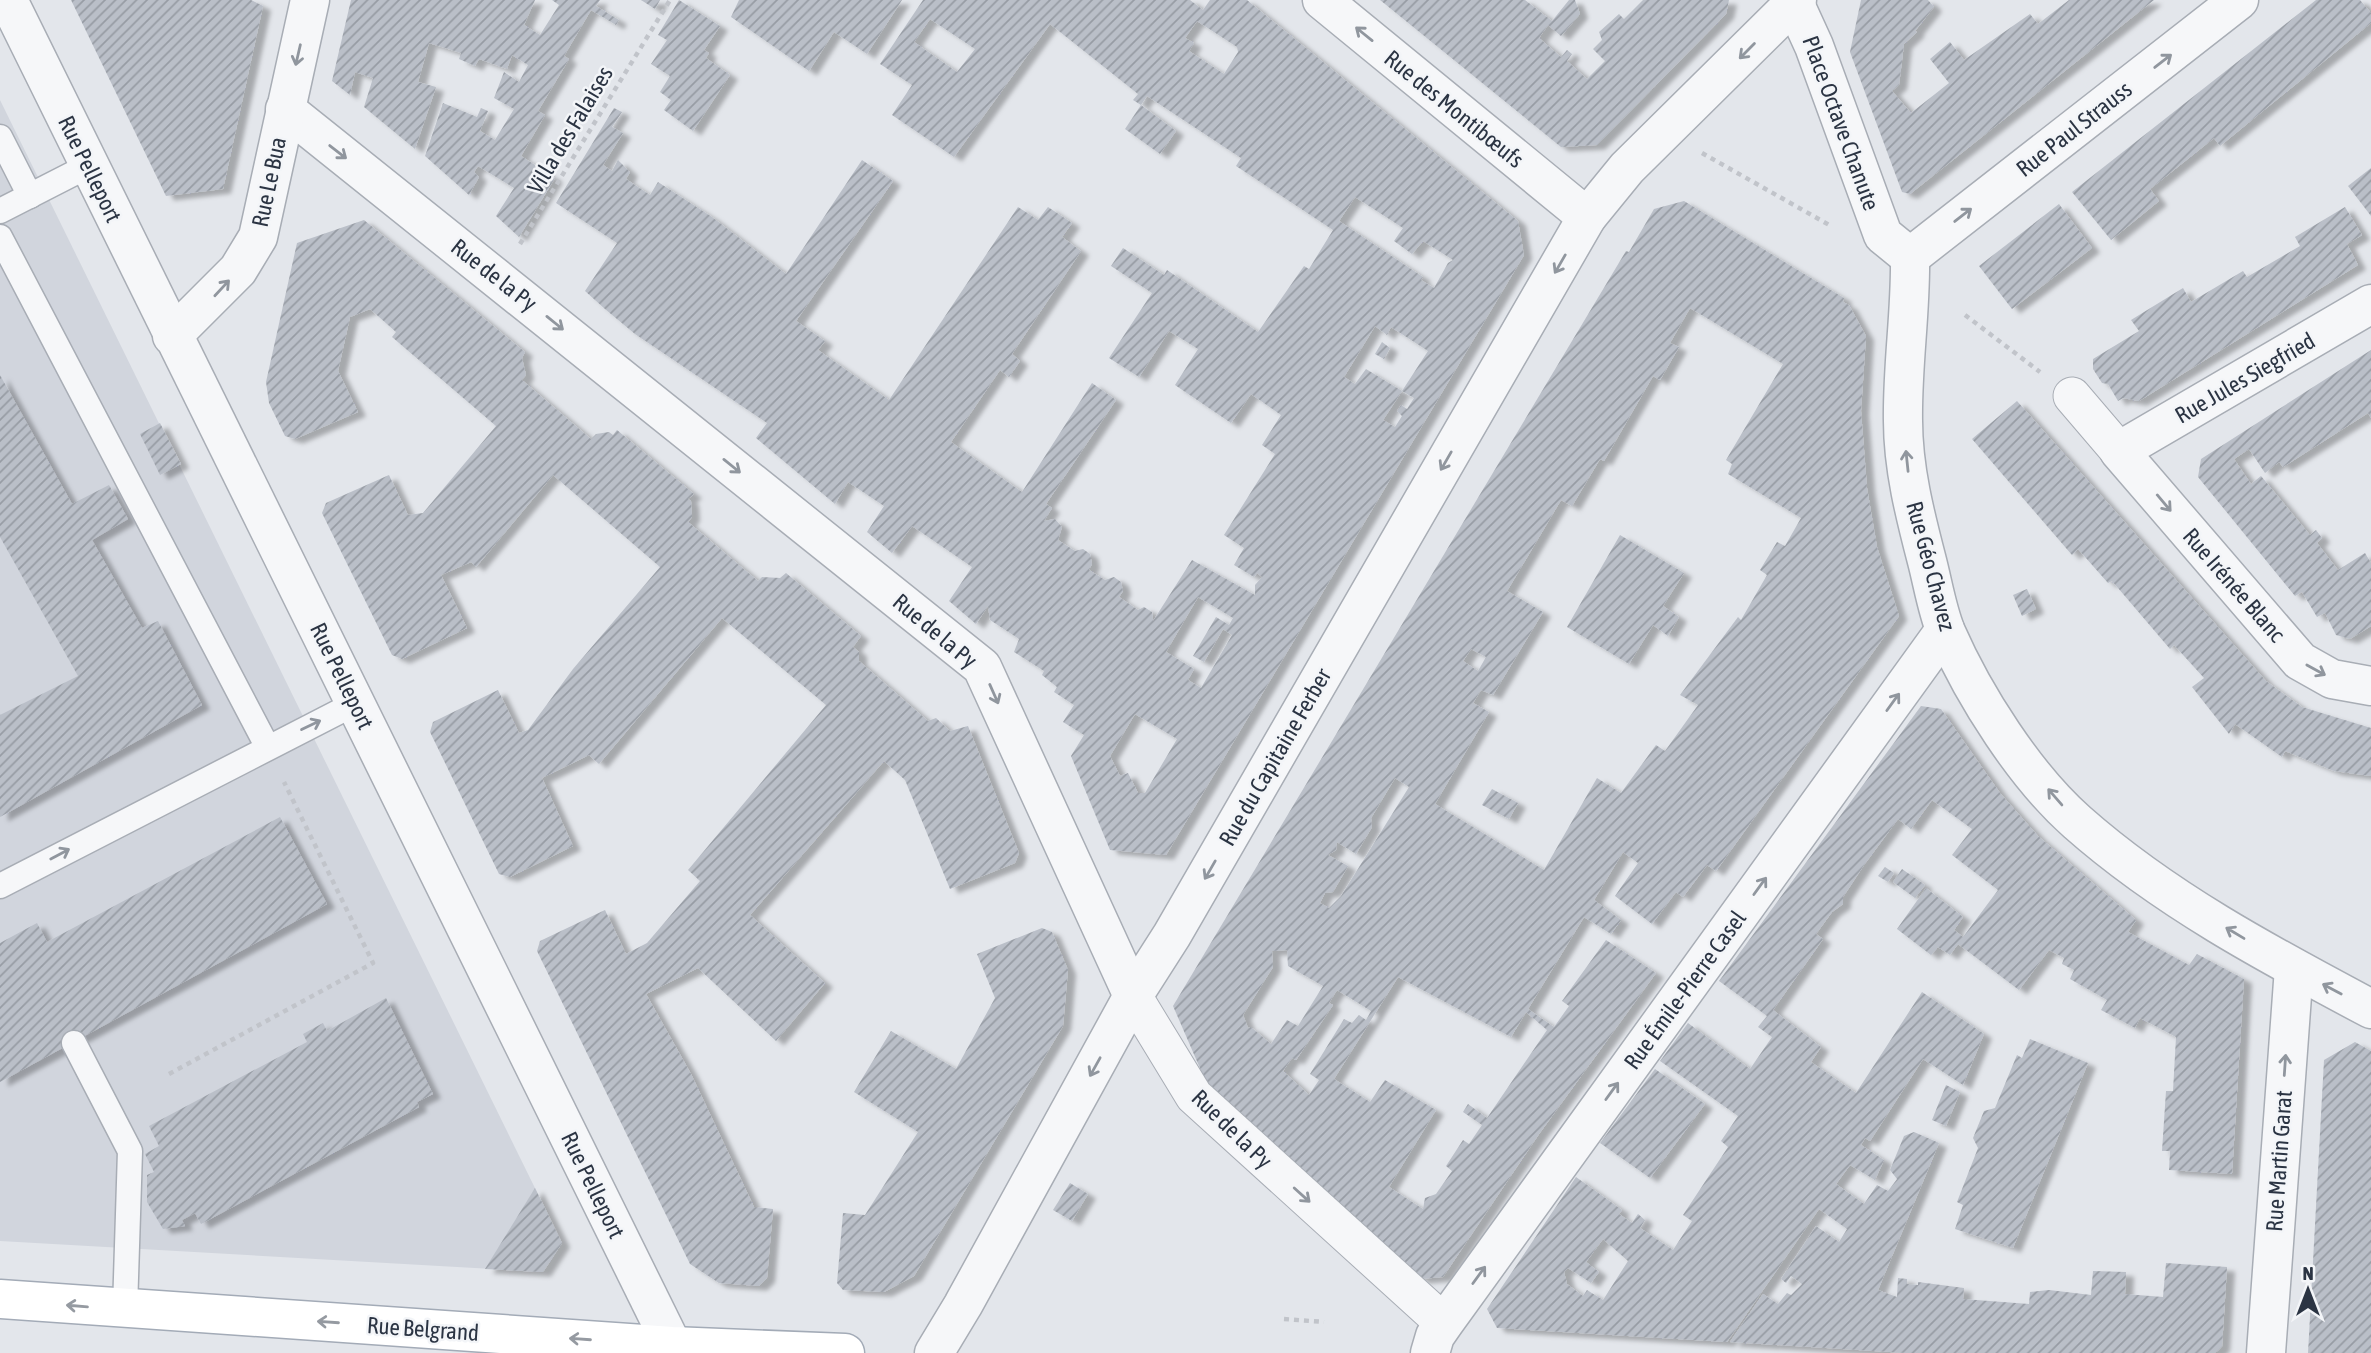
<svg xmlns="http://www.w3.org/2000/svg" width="2371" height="1353" viewBox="0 0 2371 1353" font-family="'Asap Condensed',sans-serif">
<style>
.built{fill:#d1d5dd}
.building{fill:url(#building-hatch);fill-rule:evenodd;filter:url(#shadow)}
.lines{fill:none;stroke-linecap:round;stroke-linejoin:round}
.service-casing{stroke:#a8adb5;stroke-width:27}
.pedestrian-casing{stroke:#a8adb5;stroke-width:39}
.minor-casing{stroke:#a8adb5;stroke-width:41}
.primary-casing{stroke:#a3abb7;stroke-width:41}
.path{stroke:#c1c4ca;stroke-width:4.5;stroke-dasharray:5 5;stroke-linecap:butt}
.service{stroke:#f6f7f9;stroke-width:24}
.pedestrian{stroke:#f6f7f9;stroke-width:37}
.minor{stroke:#f6f7f9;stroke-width:38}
.primary{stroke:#fff;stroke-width:38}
.oneway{stroke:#90969e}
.oneway2{stroke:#959aa1}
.labels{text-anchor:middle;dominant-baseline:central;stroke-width:5;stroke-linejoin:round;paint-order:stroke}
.street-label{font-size:23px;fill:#2b3443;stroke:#f3f5f8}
</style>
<defs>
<pattern id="building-hatch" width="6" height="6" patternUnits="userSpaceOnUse" patternTransform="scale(1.75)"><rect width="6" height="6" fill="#babfc8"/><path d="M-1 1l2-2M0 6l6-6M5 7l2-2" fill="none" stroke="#979ca4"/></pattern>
<filter id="shadow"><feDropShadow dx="8" dy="4.5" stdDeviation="2" flood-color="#0004"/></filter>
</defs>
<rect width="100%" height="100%" fill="#e3e6eb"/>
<!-- built -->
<polygon class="built" points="0,100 562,1243 543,1272 0,1241"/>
<!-- building -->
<g class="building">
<polygon points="71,0 251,0 263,6 223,189 166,196"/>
<polygon points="351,0 535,0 524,25 540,35 559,5 552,0 600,0 596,6 619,20 616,25 591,10 564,56 569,59 538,111 545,115 521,156 555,178 519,237 496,216 514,188 478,166 474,172 479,177 469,195 425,156 443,103 477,117 481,108 488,111 480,131 495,140 514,109 494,98 504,72 519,82 528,65 512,55 507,69 479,59 475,66 459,59 461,53 429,43 418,82 436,87 415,149 364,107 373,78 355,72 350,95 332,81"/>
<polygon points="641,0 660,0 655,9"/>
<polygon points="679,0 720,26 704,50 709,53 706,58 730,75 693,131 664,110 671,100 660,92 670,76 651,64 667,40 658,35"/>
<polygon points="739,0 902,0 867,54 834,32 809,71 731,17"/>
<path d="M923 0H1190L1203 10 1210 0H1247L1518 221 1524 255 1166 855 1110 850 1071 756 1084 735 1063 722 1074 705 1054 692 1057 687 1042 675 1044 671 1014 652 1019 639 990 620 988 606 976 624 949 601 972 567 912 526 892 553 867 532 884 506 848 482 835 504 756 438 767 423 635 334 605 309 585 291 617 243 556 203 614 108 622 112 612 127 623 133 603 165 612 171 618 160 630 172 626 179 650 195 658 182 712 217 786 274 862 160 893 181 796 321 825 341 818 350 889 400 1018 207 1038 220 1048 207 1072 223 1062 237 1081 251 1012 354 1020 361 1009 377 1000 370 951 442 1022 492 1092 383 1116 400 1046 504 1052 508 1044 521 1055 519 1062 527 1058 540 1075 551 1083 549 1090 554 1092 564 1089 570 1105 580 1114 577 1121 582 1123 591 1119 597 1138 610 1144 607 1152 612 1153 621 1192 560 1255 595V585L1262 577 1257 573 1254 577 1234 565 1244 548 1224 535 1275 454 1262 445 1281 415 1251 394 1231 423 1175 385 1198 349 1169 331 1139 377 1109 358 1152 293 1111 266 1123 248 1164 275 1167 270 1258 332 1304 266 1309 269 1333 230 1236 166 1241 158 1147 96 1141 105 1133 100 1138 94 1050 24 954 157 892 115 912 85 880 64ZM930 19 975 49 957 72 914 42ZM1197 21 1237 47 1238 52 1224 74 1189 51 1194 43 1185 38ZM1355 197 1403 228 1394 241 1412 254 1423 241 1453 260 1448 263 1434 288 1421 280 1423 277 1339 221ZM1375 326 1387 335 1391 327 1428 351 1402 391 1414 398 1407 409 1401 405 1397 411 1402 416 1395 427 1383 420 1402 391 1366 369 1355 384 1344 377ZM1198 597 1233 618 1229 625 1216 617 1193 656 1204 662 1223 629 1232 635 1201 688 1188 680 1194 669 1166 652ZM1135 714 1177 739 1145 793H1138L1128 773 1120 776 1110 756Z"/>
<polygon points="1380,0 1525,0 1552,21 1569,0 1575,0 1580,14 1561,36 1548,25 1539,38 1561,57 1567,50 1572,54 1567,61 1587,79 1605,61 1593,49 1602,40 1599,32 1619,14 1624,19 1643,0 1729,0 1726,14 1597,145 1561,147"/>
<polygon points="1861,0 1928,0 1934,7 1915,31 1917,32 1904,44 1899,85 1892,91 1911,113 1949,83 1930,59 1950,42 1964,60 2030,14 2038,24 2069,0 2154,0 1910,194 1902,192 1850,52"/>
<polygon points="2316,0 2360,0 2371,13 2371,23 2220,146 2214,138 2150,189 2159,201 2111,240 2072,192"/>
<polygon points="1141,105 1176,131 1160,154 1125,129"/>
<polygon points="2371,168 2371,216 2348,186"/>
<path d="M1684 201 1844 298 1843 302 1849 305 1866 336 1861 411 1867 488 1877 547 1899 616 1716 871 1707 865 1683 897 1676 892 1652 924 1615 896 1638 863 1623 852 1594 900 1621 920 1611 934 1584 917 1528 1009 1554 1027 1569 1006 1562 1001 1606 940 1656 973 1539 1134 1443 1277 1421 1279 1209 1089 1173 1006 1626 251 1629 252 1654 209ZM1690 308 1783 364 1726 460 1732 464 1728 474 1801 518 1785 546 1777 542 1760 570 1767 575 1741 620 1738 617 1680 695 1698 705 1665 751 1656 745 1621 793 1597 778 1544 870 1435 804 1489 712 1473 703 1481 690 1493 695 1543 612 1507 591 1561 500 1572 506 1600 459 1604 461 1653 376 1660 380 1679 347 1670 343ZM1471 649 1486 657 1478 671 1463 661ZM1395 778 1409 787 1341 896 1329 908 1320 903 1325 893 1333 892 1348 866 1328 855 1336 850 1337 842 1356 854 1372 827 1371 818ZM1287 950 1288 966 1323 986 1298 1026 1287 1020 1271 1044 1251 1027 1248 1028 1243 1015 1273 967 1272 951ZM1398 977 1511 1037 1526 1012 1547 1030 1487 1118 1468 1104 1463 1112 1482 1125 1469 1144 1463 1140 1446 1166 1452 1171 1436 1194 1425 1198 1423 1209 1389 1187 1436 1110 1385 1080 1370 1102 1334 1079ZM1337 990 1371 1011 1366 1020 1359 1015 1352 1023 1344 1019 1310 1074 1319 1080 1309 1095 1283 1071 1292 1058 1296 1060 1333 1005 1329 1003Z"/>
<polygon points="2059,204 2092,248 2012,309 1979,266"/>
<polygon points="2345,207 2362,235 2347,244 2358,265 2139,401 2123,398 2118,401 2108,384 2102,383 2093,369 2093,359 2139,331 2131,320 2183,288 2191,302 2243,271 2247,277 2300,246 2295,237"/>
<polygon points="364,220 525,352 522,358 526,375 522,380 591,439 596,434 609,432 613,435 617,430 694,494 688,499 691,501 692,517 688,522 758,581 762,577 780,578 786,573 861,636 853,647 859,652 859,661 928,721 936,718 950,731 968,726 1019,853 1015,863 950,889 905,780 884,761 750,915 825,983 776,1041 698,968 646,994 691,1074 754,1207 773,1209 767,1278 759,1286 719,1283 690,1264 537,951 540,941 605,910 626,954 647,943 700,881 688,870 826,705 722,618 599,764 589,755 542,778 573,846 510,877 499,874 430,732 433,722 498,690 519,733 528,730 573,669 660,567 553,475 476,567 471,562 441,575 467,628 402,659 392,655 322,513 326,503 389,475 408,515 423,513 496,426 392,337 396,332 370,309 350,317 338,371 358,412 295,439 285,436 269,403 266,382 297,243"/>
<polygon points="1382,342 1390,348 1384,359 1375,354"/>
<polygon points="2371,350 2371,418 2368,413 2283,467 2279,462 2265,473 2249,449 2234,459 2251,484 2261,476 2310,535 2316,530 2322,538 2317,543 2338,570 2365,553 2371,563 2371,626 2350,639 2336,635 2325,613 2317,617 2302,592 2295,596 2198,477 2201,459"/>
<polygon points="0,375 72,504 109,485 128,519 92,540 142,628 158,621 202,705 0,817 0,715 78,676 0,537"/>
<polygon points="2017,401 2266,681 2302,707 2371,728 2371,776 2334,771 2285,751 2282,757 2235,724 2229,734 2192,687 2204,678 2174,645 2170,649 2112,581 2108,583 2078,549 2072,555 1972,439"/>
<polygon points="160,423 181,464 160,475 140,434"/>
<polygon points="1620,535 1684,573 1663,606 1679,617 1668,636 1653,625 1629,664 1567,627"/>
<polygon points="2027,589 2036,609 2022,616 2013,595"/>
<path d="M1921 706 1941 709 2000 793 2038 836 2136 920 2128 932 2189 965 2197 954 2244 979 2232 1174 2169 1170 2170 1151H2162L2166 1091H2173L2176 1037 2140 1018 2135 1028 2101 1010 2107 1000 2070 979 2074 970 2062 964 2064 958 2049 950 2019 990 1958 944 1950 955 1938 947 1931 955 1897 929 1926 888 1963 917 1954 930 1963 937 1998 890 1952 855 1972 829 1932 800 1911 829 1898 819 1864 865 1843 897V904L1832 912 1816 934 1823 939 1773 1010 1821 1047 1811 1062 1856 1093 1922 992 1984 1034 1963 1085 1923 1059 1870 1141 1865 1138 1861 1145 1884 1160 1875 1180 1850 1165 1836 1184 1864 1204 1877 1185 1888 1191 1897 1179 1890 1170 1904 1136 1914 1132 1939 1143 1878 1290 1897 1297 1898 1278 1907 1279V1284L1918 1285V1282L1964 1288 1963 1299 2029 1304 2030 1292 2049 1290 2091 1295 2093 1271 2126 1272 2125 1294 2163 1297 2166 1263 2227 1267 2222 1347 2215 1353H1906L1730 1342 1763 1294 1778 1304 1787 1293 1791 1295 1802 1284 1791 1276 1786 1283 1781 1279 1816 1226 1839 1242 1847 1229 1819 1209 1727 1342 1497 1328 1487 1309 1576 1177 1622 1210 1619 1214 1632 1223 1638 1214 1645 1220 1640 1228 1673 1250 1692 1221 1683 1215 1728 1147 1721 1141 1738 1116 1660 1061 1688 1023 1750 1069 1772 1037 1758 1027 1767 1016 1719 981ZM1603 1239 1628 1261 1603 1300 1587 1290 1583 1296 1567 1284 1564 1272 1568 1268 1591 1283 1599 1272 1586 1262Z"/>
<polygon points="1492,789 1518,803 1509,819 1482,805"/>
<polygon points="280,817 327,904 0,1082 0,943 37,923 47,942"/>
<polygon points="1885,867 1894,873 1888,882 1878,876"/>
<polygon points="1902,869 1925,885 1915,898 1893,882"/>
<polygon points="1042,928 1052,932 1068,970 1063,1026 914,1276 884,1292 843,1290 837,1283 843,1213 865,1215 918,1132 854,1092 891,1031 956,1069 995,998 977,954"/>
<polygon points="386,998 433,1094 417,1102 419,1107 201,1224 195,1213 182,1220 185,1226 163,1229 147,1202 147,1175 154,1172 145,1154 159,1146 149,1126 307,1042 303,1034 323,1023 327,1031"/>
<polygon points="2030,1039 2088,1063 2013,1248 1955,1229 1963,1205 1957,1202 1978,1148 1973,1138 1984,1111 1995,1108 2017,1055 2022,1058"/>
<polygon points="2355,1042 2371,1051 2371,1353 2308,1353 2324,1060"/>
<polygon points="1655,1069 1705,1104 1650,1178 1600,1143"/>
<polygon points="1946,1085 1960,1092 1946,1126 1932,1120"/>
<polygon points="1070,1183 1088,1194 1072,1221 1053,1210"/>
<polygon points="535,1188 562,1243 543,1272 485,1269"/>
</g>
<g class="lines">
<defs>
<g id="service">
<polyline points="0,137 30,196"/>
<polyline points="0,211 88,166"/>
<polyline points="0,237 267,746"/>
<polyline points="0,886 356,703"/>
<polyline points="74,1043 130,1151 125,1309"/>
</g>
<g id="pedestrian">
<polyline points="2072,396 2119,451"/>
<polyline points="1133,996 1194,1096 1444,1323"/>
</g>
<g id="minor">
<polyline points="8,0 676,1353"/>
<polyline points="1322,0 1587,217"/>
<polyline points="1793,0 1814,46 1883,235 1910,257"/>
<polyline points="285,109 982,667 1133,996"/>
<path d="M1910 257C1911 312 1902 366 1903 421 1903 468 1915 515 1927 561 1933 584 1937 610 1946 632 1974 696 2025 776 2077 822 2164 899 2269 955 2371 1009"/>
<polyline points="1910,257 2239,0"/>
<polyline points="2371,304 2119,451 2300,661 2332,679 2371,686"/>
<polyline points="172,336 238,270 258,237 310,0"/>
<polyline points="934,1353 963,1305 1133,996 1172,935 1587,217 1627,168 1797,0"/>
<polyline points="1430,1353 1435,1336 1444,1323 1945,630"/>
<polyline points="2266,1353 2294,968"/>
</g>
<polyline id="primary" points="0,1299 672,1346 845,1353"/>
</defs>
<!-- service casing -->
<use href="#service" class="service-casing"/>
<!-- pedestrian casing -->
<use href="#pedestrian" class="pedestrian-casing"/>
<!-- minor casing -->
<use href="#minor" class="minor-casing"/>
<!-- primary casing -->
<use href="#primary" class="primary-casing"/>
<!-- path -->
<g class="path">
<polyline points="1702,153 1831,226"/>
<polyline points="520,244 670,0"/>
<polyline points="1965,315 2040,372"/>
<polyline points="169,1074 373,963 284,782"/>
<polyline points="1284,1319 1324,1322"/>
</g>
<!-- service -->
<use href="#service" class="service"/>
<!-- pedestrian -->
<use href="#pedestrian" class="pedestrian"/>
<!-- minor -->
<use href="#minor" class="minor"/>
<!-- primary -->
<use href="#primary" class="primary"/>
</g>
<!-- one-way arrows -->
<defs><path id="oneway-shaft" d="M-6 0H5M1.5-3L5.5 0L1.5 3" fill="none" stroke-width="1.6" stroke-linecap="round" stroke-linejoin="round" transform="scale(1.75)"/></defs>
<g class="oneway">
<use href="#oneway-shaft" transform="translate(1364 34) rotate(-141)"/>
<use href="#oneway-shaft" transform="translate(1747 51) rotate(135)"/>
<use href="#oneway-shaft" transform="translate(298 55) rotate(103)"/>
<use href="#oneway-shaft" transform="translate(2163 61) rotate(-38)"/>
<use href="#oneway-shaft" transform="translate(338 152) rotate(38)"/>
<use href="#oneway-shaft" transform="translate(1963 215) rotate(-38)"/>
<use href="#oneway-shaft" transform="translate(1560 264) rotate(120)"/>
<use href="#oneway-shaft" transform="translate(222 288) rotate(-47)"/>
<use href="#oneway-shaft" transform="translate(555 323) rotate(39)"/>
<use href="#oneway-shaft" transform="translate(1446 461) rotate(120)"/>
<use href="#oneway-shaft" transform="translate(1907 461) rotate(-96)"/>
<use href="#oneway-shaft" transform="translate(732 466) rotate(39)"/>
<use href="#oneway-shaft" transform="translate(2164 503) rotate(50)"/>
<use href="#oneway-shaft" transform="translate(2316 670) rotate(29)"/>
<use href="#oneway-shaft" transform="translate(994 694) rotate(66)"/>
<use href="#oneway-shaft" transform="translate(1893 702) rotate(-54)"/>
<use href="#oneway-shaft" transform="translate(311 725) rotate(-26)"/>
<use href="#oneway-shaft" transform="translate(2055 797) rotate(-131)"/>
<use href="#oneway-shaft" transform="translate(60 854) rotate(-28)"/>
<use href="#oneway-shaft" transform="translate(1210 870) rotate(120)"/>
<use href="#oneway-shaft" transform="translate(1760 886) rotate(-54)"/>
<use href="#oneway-shaft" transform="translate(2235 933) rotate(-149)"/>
<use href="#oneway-shaft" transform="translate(2332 989) rotate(-152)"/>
<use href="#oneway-shaft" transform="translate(2285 1065) rotate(-86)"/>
<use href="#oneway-shaft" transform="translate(1095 1067) rotate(119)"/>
<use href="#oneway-shaft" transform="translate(1612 1091) rotate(-54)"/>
<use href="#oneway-shaft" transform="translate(1302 1195) rotate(42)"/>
<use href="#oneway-shaft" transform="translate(1479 1275) rotate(-54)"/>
</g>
<g class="oneway2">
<use href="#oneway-shaft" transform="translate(77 1306) rotate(-175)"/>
<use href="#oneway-shaft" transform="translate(328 1322) rotate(-176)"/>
<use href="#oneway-shaft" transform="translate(580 1339) rotate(-176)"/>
</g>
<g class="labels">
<!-- street labels -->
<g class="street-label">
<text transform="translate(1454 109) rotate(39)">Rue des Montibœufs</text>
<text transform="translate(1841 123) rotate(70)">Place Octave Chanute</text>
<text transform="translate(2074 129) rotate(-38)">Rue Paul Strauss</text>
<text transform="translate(570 130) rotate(-59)">Villa des Falaises</text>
<text transform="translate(90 169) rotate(64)">Rue Pelleport</text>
<text transform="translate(269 182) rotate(-78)">Rue Le Bua</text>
<text transform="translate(494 275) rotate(38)">Rue de la Py</text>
<text transform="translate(2245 378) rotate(-30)">Rue Jules Siegfried</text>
<text transform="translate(1931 566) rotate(75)">Rue Géo Chavez</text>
<text transform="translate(2234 585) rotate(49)">Rue Irénée Blanc</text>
<text transform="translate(935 631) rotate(40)">Rue de la Py</text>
<text transform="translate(342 676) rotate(64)">Rue Pelleport</text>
<text transform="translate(1275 757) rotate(-60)">Rue du Capitaine Ferber</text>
<text transform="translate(1685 990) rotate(-54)">Rue Émile-Pierre Casel</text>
<text transform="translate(1232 1129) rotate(44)">Rue de la Py</text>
<text transform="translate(2279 1161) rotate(-86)">Rue Martin Garat</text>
<text transform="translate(593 1185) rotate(64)">Rue Pelleport</text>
<text transform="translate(423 1329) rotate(4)">Rue Belgrand</text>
</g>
</g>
<!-- north arrow -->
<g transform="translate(2308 1290)" stroke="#f3f5f8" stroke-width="5" paint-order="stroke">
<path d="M0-5L12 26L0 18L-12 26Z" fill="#2b3443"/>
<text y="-10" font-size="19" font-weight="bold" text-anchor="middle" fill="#2b3443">N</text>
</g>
</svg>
